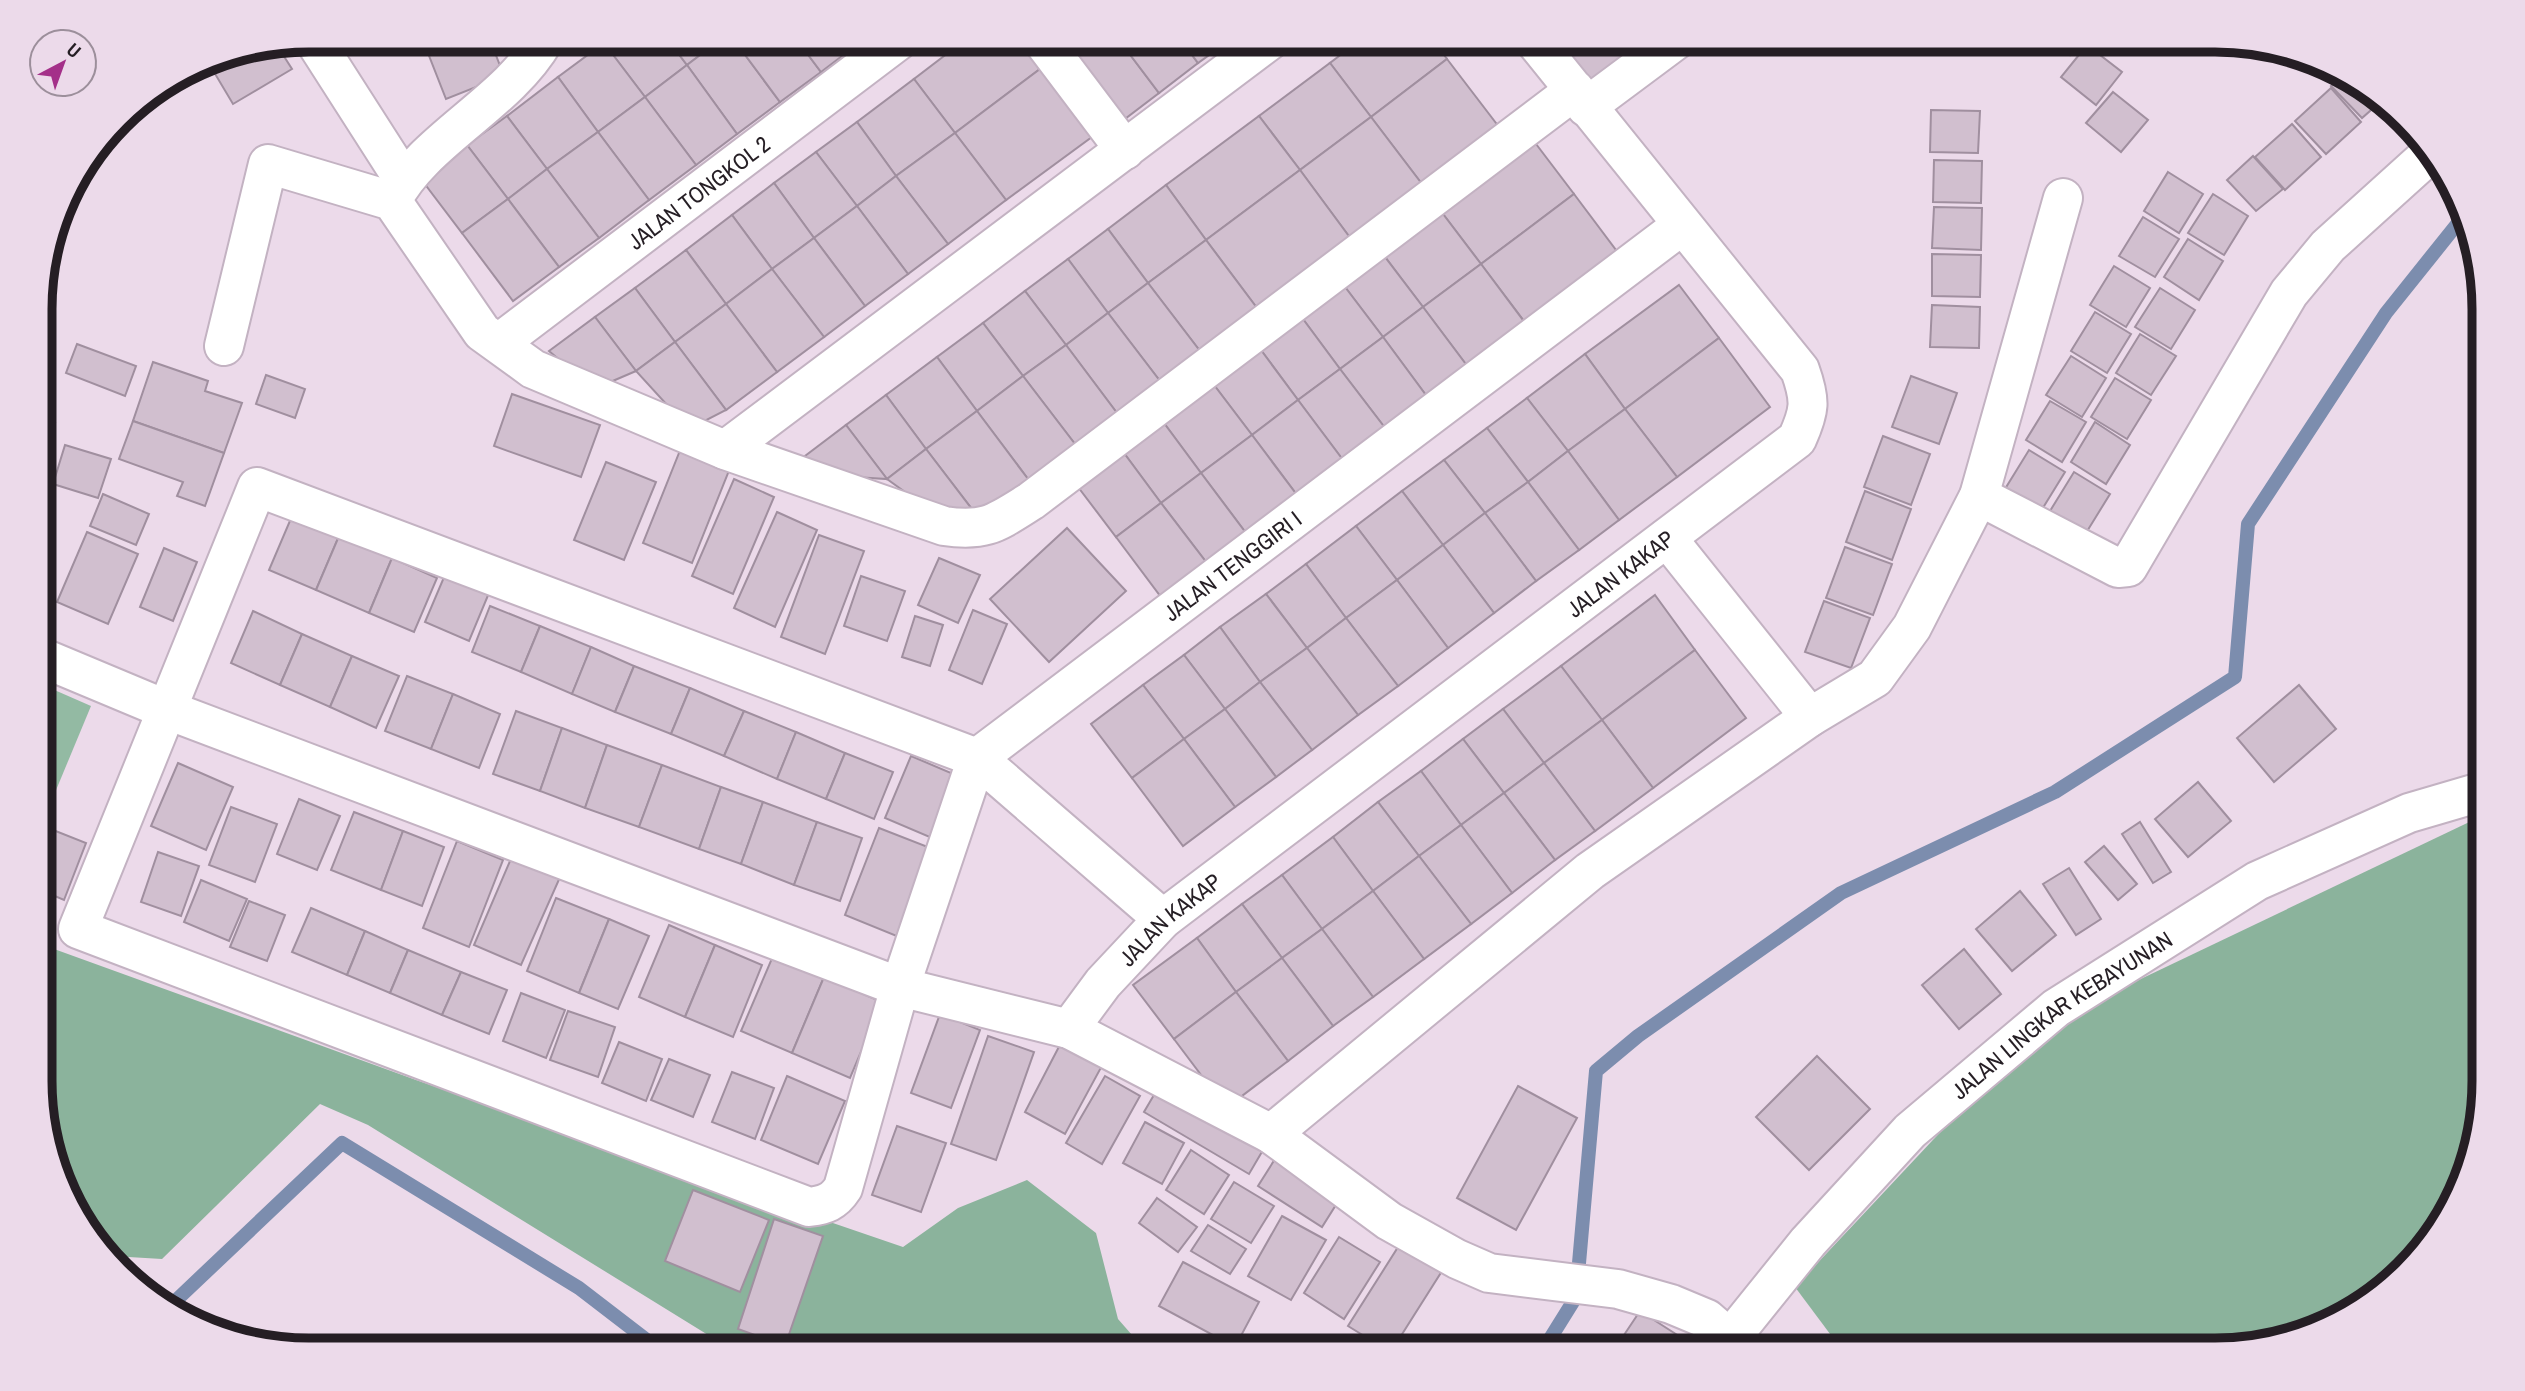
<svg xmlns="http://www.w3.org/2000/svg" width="2525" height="1391" viewBox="0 0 2525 1391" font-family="'Archivo Narrow',sans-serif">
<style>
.green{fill:#93baa3}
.forest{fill:#8bb39c}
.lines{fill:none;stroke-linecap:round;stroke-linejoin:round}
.stream{stroke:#7c8dae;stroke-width:14}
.building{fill:#d1bfcf;stroke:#a08f9f;stroke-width:2}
.street-casing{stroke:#c3b2c2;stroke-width:42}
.street{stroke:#fff;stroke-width:38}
.labels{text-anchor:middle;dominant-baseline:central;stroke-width:6;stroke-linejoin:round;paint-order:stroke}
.street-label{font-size:23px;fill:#251e24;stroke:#ecdaea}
.rim{fill:none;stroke:#251e24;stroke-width:9}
</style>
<rect width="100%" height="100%" fill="#ecdaea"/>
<!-- green -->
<polygon class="green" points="43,685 91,706 49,807 43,804"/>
<!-- forest -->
<g class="forest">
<polygon points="2484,815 2484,1099 2449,1216 2365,1306 2302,1337 2233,1350 1842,1350 1795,1287 1977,1093 2103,997"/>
<polygon points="43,945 416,1080 903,1247 958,1208 1027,1180 1096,1233 1118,1319 1146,1351 734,1351 368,1125 320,1104 162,1259 112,1256 85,1231 43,1116"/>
</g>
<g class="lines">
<!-- stream -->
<g class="stream">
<polyline points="168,1308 342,1143 579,1288 661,1351"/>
<polyline points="1543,1350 1576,1297 1596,1071 1638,1036 1841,893 2055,792 2235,677 2248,524 2386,313 2466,213"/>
</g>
</g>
<!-- building -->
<g class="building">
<polygon points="424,40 445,40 426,48"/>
<polygon points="445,40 490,40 504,76 446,99 426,48"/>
<polygon points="608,40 668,40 687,65 645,97 604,43"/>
<polygon points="668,40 720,40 687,65"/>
<polygon points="720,40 734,40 780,102 737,134 687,65"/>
<polygon points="734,40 797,40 821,72 780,102"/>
<polygon points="797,40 863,40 821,72"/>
<polygon points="965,40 1031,40 1048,63 955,133 914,79"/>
<polygon points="1048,40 1087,40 1062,59"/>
<polygon points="1087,40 1119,40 1159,93 1113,128 1062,59"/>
<polygon points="1119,40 1181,40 1198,63 1159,93"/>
<polygon points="1181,40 1230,40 1198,63"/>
<polygon points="1360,40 1433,40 1447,59 1371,117 1330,63"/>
<polygon points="1550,40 1621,40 1632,54 1586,88"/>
<polygon points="1621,40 1650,40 1632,54"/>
<polygon points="2052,40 2082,40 2070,55"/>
<polygon points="604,43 645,97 598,132 558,77"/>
<polygon points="2087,45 2122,72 2096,105 2061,77"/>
<polygon points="278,47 292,69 233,104 208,62"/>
<polygon points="1447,59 1499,127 1422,184 1371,117"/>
<polygon points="1048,63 1100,131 1006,200 955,133"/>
<polygon points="1330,63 1371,117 1300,170 1259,116"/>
<polygon points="687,65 737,134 696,165 645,97"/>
<polygon points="2345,74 2379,103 2362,118 2331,86"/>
<polygon points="558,77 598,132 547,169 507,116"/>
<polygon points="914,79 955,133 896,176 857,122"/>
<polygon points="2331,88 2361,122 2326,154 2295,121"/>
<polygon points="2113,92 2148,120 2121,152 2086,123"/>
<polygon points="645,97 696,165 649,200 598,132"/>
<polygon points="1931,110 1980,111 1978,153 1930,152"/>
<polygon points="507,116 547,169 508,199 467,145"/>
<polygon points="1259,116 1300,170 1206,240 1166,185"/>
<polygon points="1371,117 1422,184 1351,239 1300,170"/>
<polygon points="857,122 896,176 857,206 816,152"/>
<polygon points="2292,124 2321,157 2285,190 2255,157"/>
<polygon points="598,132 649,200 599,238 547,169"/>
<polygon points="955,133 1006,200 948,244 896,176"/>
<polygon points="1533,140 1574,194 1481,264 1440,210"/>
<polygon points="467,145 508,199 462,233 421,179"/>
<polygon points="816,152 857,206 814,238 774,183"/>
<polygon points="2253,156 2283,189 2256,211 2227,180"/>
<polygon points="1934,160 1982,161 1981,203 1933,202"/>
<polygon points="547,169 599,238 559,267 508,199"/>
<polygon points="1300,170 1351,239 1257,308 1206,240"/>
<polygon points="2168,172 2203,194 2179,233 2144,211"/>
<polygon points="896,176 948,244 908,274 857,206"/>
<polygon points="774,183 814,238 772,269 732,215"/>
<polygon points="1166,185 1206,240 1148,283 1108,229"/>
<polygon points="1574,194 1625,262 1532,332 1481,264"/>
<polygon points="2213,194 2248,216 2224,255 2188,233"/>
<polygon points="508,199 559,267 513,301 462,233"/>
<polygon points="857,206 908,274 865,306 814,238"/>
<polygon points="1934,207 1982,208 1981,250 1932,248"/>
<polygon points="1440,210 1481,264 1423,307 1382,253"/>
<polygon points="732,215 772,269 726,304 686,250"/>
<polygon points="2143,217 2179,239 2155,277 2119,256"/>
<polygon points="1108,229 1148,283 1108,313 1068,259"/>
<polygon points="814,238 865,306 824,337 772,269"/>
<polygon points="2188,239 2223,261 2199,300 2164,277"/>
<polygon points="1206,240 1257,308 1200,351 1148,283"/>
<polygon points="686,250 726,304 675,342 635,288"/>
<polygon points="1382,253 1423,307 1383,337 1342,283"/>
<polygon points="1932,254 1981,255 1980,297 1932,296"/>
<polygon points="1068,259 1108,313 1066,345 1025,291"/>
<polygon points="1481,264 1532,332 1474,375 1423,307"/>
<polygon points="2114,266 2150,288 2126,327 2090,305"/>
<polygon points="772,269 824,337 777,372 726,304"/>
<polygon points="1148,283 1200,351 1160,381 1108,313"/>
<polygon points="1342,283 1383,337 1340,369 1300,315"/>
<polygon points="1679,285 1719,338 1625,409 1585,354"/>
<polygon points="635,288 675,342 636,371 595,317"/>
<polygon points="2160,288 2195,310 2171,349 2135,327"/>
<polygon points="1025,291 1066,345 1023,376 983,323"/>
<polygon points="726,304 777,372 726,410 675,342"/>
<polygon points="1932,305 1980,307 1979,348 1930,347"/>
<polygon points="1423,307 1474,375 1434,406 1383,337"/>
<polygon points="2095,312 2131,334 2107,373 2071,351"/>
<polygon points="1108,313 1160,381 1117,413 1066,345"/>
<polygon points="1300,315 1340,369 1298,400 1258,346"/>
<polygon points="595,317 636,371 594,389 549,351"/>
<polygon points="983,323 1023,376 977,411 937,357"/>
<polygon points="2140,334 2176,356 2151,395 2116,373"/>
<polygon points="1383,337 1434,406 1392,437 1340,369"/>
<polygon points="1719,338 1770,407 1677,477 1625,409"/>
<polygon points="675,342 726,410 689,429 636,371"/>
<polygon points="77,344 136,366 125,396 66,373"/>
<polygon points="1066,345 1117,413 1075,444 1023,376"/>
<polygon points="1258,346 1298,400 1252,435 1211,381"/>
<polygon points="1585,354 1625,409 1568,451 1527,398"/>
<polygon points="2071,356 2106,378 2082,417 2046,395"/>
<polygon points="937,357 977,411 926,449 886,395"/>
<polygon points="153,362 208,381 205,391 242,403 224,453 133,421"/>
<polygon points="1340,369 1392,437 1349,468 1298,400"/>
<polygon points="266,375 305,389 295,418 256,404"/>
<polygon points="1023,376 1075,444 1028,479 977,411"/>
<polygon points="1911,376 1957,393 1939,444 1892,427"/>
<polygon points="2115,378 2151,400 2127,439 2091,417"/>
<polygon points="1211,381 1252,435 1201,473 1161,419"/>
<polygon points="512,394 600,425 581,477 494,446"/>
<polygon points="886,395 926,449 887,479 846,425"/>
<polygon points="1527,398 1568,451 1528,482 1487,428"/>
<polygon points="1298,400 1349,468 1303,503 1252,435"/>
<polygon points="2050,401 2086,422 2062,462 2026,440"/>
<polygon points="1625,409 1677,477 1619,520 1568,451"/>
<polygon points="977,411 1028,479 978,517 926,449"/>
<polygon points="1161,419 1201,473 1161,503 1121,449"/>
<polygon points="43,420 55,423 44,468 43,467"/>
<polygon points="133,421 224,453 205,506 177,496 183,482 119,459"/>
<polygon points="2095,422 2130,445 2106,484 2071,462"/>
<polygon points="846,425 887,479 838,476 801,459"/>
<polygon points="1487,428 1528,482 1485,513 1444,460"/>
<polygon points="1252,435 1303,503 1252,541 1201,473"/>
<polygon points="1883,436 1930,454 1911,505 1864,487"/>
<polygon points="65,445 111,459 98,498 53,484"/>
<polygon points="681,448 730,468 692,563 643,543"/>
<polygon points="926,449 978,517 912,497 887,479"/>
<polygon points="1121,449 1161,503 1116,537 1075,483"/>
<polygon points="2029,450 2065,472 2041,511 2005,489"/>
<polygon points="1568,451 1619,520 1579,550 1528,482"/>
<polygon points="1444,460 1485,513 1443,545 1402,491"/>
<polygon points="606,462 656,482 624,560 574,540"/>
<polygon points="2074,472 2110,494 2086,533 2050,511"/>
<polygon points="1201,473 1252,541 1213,571 1161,503"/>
<polygon points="734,479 774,497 733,594 692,576"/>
<polygon points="1528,482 1579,550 1536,581 1485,513"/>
<polygon points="1402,491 1443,545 1397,580 1356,526"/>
<polygon points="1865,491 1911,509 1892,560 1846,542"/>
<polygon points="103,494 149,514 136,545 90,526"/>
<polygon points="1161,503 1213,571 1167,605 1116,537"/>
<polygon points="777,512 817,530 775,627 734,608"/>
<polygon points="1485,513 1536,581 1494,613 1443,545"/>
<polygon points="292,516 339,536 316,590 269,570"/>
<polygon points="1356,526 1397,580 1346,618 1306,564"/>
<polygon points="1067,528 1126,591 1049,662 990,599"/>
<polygon points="87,532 138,554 108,624 57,602"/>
<polygon points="819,535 864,551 825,654 781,637"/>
<polygon points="339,536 392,558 369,613 316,590"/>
<polygon points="1443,545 1494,613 1448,648 1397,580"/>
<polygon points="1845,547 1892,564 1873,615 1826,598"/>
<polygon points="164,548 197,562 173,621 140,607"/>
<polygon points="392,558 437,578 414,632 369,613"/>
<polygon points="939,558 980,575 958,623 918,605"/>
<polygon points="450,563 494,581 469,641 425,622"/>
<polygon points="1306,564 1346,618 1307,648 1266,594"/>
<polygon points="861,576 905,591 887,641 844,626"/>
<polygon points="1397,580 1448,648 1398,686 1346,618"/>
<polygon points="1266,594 1307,648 1260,682 1220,627"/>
<polygon points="1655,595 1695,650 1602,720 1561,666"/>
<polygon points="1824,601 1870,618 1851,668 1805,652"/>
<polygon points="490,606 540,626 521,672 472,652"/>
<polygon points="973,610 1007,624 982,684 949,670"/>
<polygon points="253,611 302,634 280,685 231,663"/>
<polygon points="915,616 943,625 930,666 902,657"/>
<polygon points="1346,618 1398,686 1358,715 1307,648"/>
<polygon points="540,626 591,647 572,694 521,672"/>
<polygon points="1220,627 1260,682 1225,709 1184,655"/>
<polygon points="302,634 352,656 330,707 280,685"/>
<polygon points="591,647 634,666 615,712 572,694"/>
<polygon points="1307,648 1358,715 1312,750 1260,682"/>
<polygon points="1695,650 1746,718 1653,788 1602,720"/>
<polygon points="1184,655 1225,709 1184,739 1143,685"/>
<polygon points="352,656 399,676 376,728 330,707"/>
<polygon points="634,666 690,688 671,734 615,712"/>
<polygon points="1561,666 1602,720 1544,763 1503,709"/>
<polygon points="407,676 453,694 431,749 385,731"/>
<polygon points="1260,682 1312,750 1276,777 1225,709"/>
<polygon points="1143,685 1184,739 1132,778 1091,724"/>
<polygon points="2299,685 2336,729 2274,782 2237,738"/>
<polygon points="690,688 744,711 724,756 671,734"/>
<polygon points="453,694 500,714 479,768 431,749"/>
<polygon points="1225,709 1276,777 1235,807 1184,739"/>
<polygon points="1503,709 1544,763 1504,793 1463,739"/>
<polygon points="516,711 562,728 540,791 493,774"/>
<polygon points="744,711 796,732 777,779 724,756"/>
<polygon points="1602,720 1653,788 1595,831 1544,763"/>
<polygon points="562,728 607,745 585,808 540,791"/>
<polygon points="796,732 845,753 826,799 777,779"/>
<polygon points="1184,739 1235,807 1183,846 1132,778"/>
<polygon points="1463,739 1504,793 1461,825 1421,771"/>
<polygon points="607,745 662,765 639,827 585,808"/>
<polygon points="845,753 893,772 874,819 826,799"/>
<polygon points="911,756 965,779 939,841 885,818"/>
<polygon points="178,763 233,787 206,850 151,826"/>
<polygon points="1544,763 1595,831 1555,860 1504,793"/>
<polygon points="662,765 721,787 699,849 639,827"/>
<polygon points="1421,771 1461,825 1419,856 1378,802"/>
<polygon points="2198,782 2231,821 2188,857 2155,819"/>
<polygon points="721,787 763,802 741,864 699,849"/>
<polygon points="1504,793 1555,860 1512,893 1461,825"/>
<polygon points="299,799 340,816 317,870 277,854"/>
<polygon points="763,802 817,822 794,885 741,864"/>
<polygon points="1378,802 1419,856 1373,891 1333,837"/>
<polygon points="231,807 277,824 255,882 209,865"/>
<polygon points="354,812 403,831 381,890 331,870"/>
<polygon points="817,822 862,838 840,901 794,885"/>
<polygon points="2140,822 2171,872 2153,883 2122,834"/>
<polygon points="1461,825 1512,893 1471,924 1419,856"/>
<polygon points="43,826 86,843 64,900 43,891"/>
<polygon points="879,828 933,849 899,937 845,915"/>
<polygon points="403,831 444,847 422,906 381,890"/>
<polygon points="1333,837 1373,891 1322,929 1282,875"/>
<polygon points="457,841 503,860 469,947 423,928"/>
<polygon points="2104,846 2137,884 2118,900 2085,862"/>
<polygon points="158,852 199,866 181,916 141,902"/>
<polygon points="513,854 561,875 521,965 474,945"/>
<polygon points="1419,856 1471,924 1424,959 1373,891"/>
<polygon points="2069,868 2101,919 2076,935 2043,884"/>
<polygon points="1282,875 1322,929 1282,958 1242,904"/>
<polygon points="201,880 247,899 229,941 184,922"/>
<polygon points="1373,891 1424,959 1373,997 1322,929"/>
<polygon points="2020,891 2056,935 2012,971 1976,929"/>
<polygon points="556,898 609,919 579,993 527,971"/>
<polygon points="249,901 285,915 267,961 230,947"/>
<polygon points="1242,904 1282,958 1236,992 1197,938"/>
<polygon points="311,908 365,931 347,975 292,952"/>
<polygon points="609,919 649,936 618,1009 579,993"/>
<polygon points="669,925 715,945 685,1017 639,997"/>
<polygon points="1322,929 1373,997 1333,1026 1282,958"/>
<polygon points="365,931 408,950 390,993 347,975"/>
<polygon points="1197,938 1236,992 1174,1039 1133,985"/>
<polygon points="715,945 762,965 733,1037 685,1017"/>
<polygon points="1964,949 2001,994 1959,1029 1922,985"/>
<polygon points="408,950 461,972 442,1015 390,993"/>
<polygon points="773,956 824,977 792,1053 741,1031"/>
<polygon points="1282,958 1333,1026 1288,1061 1236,992"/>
<polygon points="461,972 507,990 489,1034 442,1015"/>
<polygon points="824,977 882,1002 850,1078 792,1053"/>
<polygon points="1236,992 1288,1061 1226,1108 1174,1039"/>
<polygon points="521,993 565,1010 546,1058 503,1041"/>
<polygon points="568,1011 615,1027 598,1077 550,1060"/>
<polygon points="940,1014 980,1030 951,1108 911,1093"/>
<polygon points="988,1036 1034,1052 996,1160 951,1144"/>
<polygon points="1063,1039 1104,1062 1065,1134 1025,1112"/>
<polygon points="619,1042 662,1059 646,1101 602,1083"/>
<polygon points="1817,1056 1870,1109 1809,1170 1756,1117"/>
<polygon points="669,1059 710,1075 693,1117 651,1100"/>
<polygon points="732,1072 774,1088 755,1139 712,1122"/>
<polygon points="787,1076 845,1101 818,1164 761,1140"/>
<polygon points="1105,1076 1140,1096 1102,1164 1066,1143"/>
<polygon points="1518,1086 1577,1118 1516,1230 1457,1198"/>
<polygon points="1158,1088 1263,1150 1249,1174 1144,1112"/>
<polygon points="1145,1122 1184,1143 1162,1184 1123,1163"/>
<polygon points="897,1126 946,1143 921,1212 872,1195"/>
<polygon points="1191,1150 1229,1175 1204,1214 1166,1190"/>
<polygon points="1275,1159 1339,1200 1322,1227 1258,1186"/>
<polygon points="1234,1182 1274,1206 1251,1243 1211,1219"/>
<polygon points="693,1190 769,1220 740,1292 665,1261"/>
<polygon points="1157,1198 1197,1227 1178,1252 1139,1223"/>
<polygon points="1282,1216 1326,1240 1291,1300 1248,1276"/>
<polygon points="774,1219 823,1236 785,1346 738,1329"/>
<polygon points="1208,1225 1246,1249 1230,1274 1191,1251"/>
<polygon points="1339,1237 1380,1262 1344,1319 1304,1293"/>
<polygon points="1400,1244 1442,1271 1392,1350 1387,1350 1348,1326"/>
<polygon points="1183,1262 1259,1302 1235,1347 1159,1306"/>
<polygon points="1640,1311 1696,1347 1694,1350 1614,1350"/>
</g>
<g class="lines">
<defs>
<g id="street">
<polyline points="314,40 403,179"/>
<polyline points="1042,40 1125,150"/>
<polyline points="1586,107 1676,40"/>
<path d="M392 201C422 141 508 103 544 40"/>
<path id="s1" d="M499 343 899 40"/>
<path d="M224 346 268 164 392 201 482 332 533 369 725 450 944 526C986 532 996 523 1031 501L1575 90"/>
<polyline points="725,450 1270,40"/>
<polyline points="1979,496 2118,568 2128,567 2289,293 2328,246 2431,153"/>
<polyline points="1667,538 1810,717"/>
<polyline points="43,658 165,709 900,987 1069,1029 1271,1134 1389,1221 1457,1259 1489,1273 1618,1289 1671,1304 1707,1319 1730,1339 1737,1350"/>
<path id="s2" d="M1163 919 977 758 257 487 78 929 809 1207C825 1205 834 1202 843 1188L900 987 977 758 1681 226"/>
<path id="s3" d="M1069 1029 1103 983 1163 919 1797 439C1810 410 1811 401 1800 370L1534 40"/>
<polyline points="1271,1134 1590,871 1810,717 1875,678 1912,627 1979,496 2063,198"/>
<path id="s4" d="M1721 1350 1808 1242 1910 1131 2056 1008 2257 881 2409 813 2484 791"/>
</g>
</defs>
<!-- street casing -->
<use href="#street" class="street-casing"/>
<!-- street -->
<use href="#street" class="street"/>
</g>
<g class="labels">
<!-- street labels -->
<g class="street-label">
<text stroke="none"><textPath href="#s1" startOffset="250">JALAN TONGKOL 2</textPath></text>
<text stroke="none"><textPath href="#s2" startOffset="3085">JALAN TENGGIRI I</textPath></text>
<text stroke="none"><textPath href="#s3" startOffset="718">JALAN KAKAP</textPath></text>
<text stroke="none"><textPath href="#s3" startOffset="150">JALAN KAKAP</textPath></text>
<text stroke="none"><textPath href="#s4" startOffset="481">JALAN LINGKAR KEBAYUNAN</textPath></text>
</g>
</g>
<!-- crop -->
<path d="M0 0H2525V1391H0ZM309 52H2215A257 257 0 0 1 2472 309V1081A257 257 0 0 1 2215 1338H309A257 257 0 0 1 52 1081V309A257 257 0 0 1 309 52Z" fill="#ecdaea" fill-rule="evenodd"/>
<path class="rim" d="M309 52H2215A257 257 0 0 1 2472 309V1081A257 257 0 0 1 2215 1338H309A257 257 0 0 1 52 1081V309A257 257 0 0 1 309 52Z"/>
<!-- north arrow -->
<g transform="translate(63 63) rotate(41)"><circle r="33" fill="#ecdaea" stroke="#9c8f9b" stroke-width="2"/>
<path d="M0-5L12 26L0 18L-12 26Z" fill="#a43089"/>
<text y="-10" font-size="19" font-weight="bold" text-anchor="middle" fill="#251e24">U</text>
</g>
</svg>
